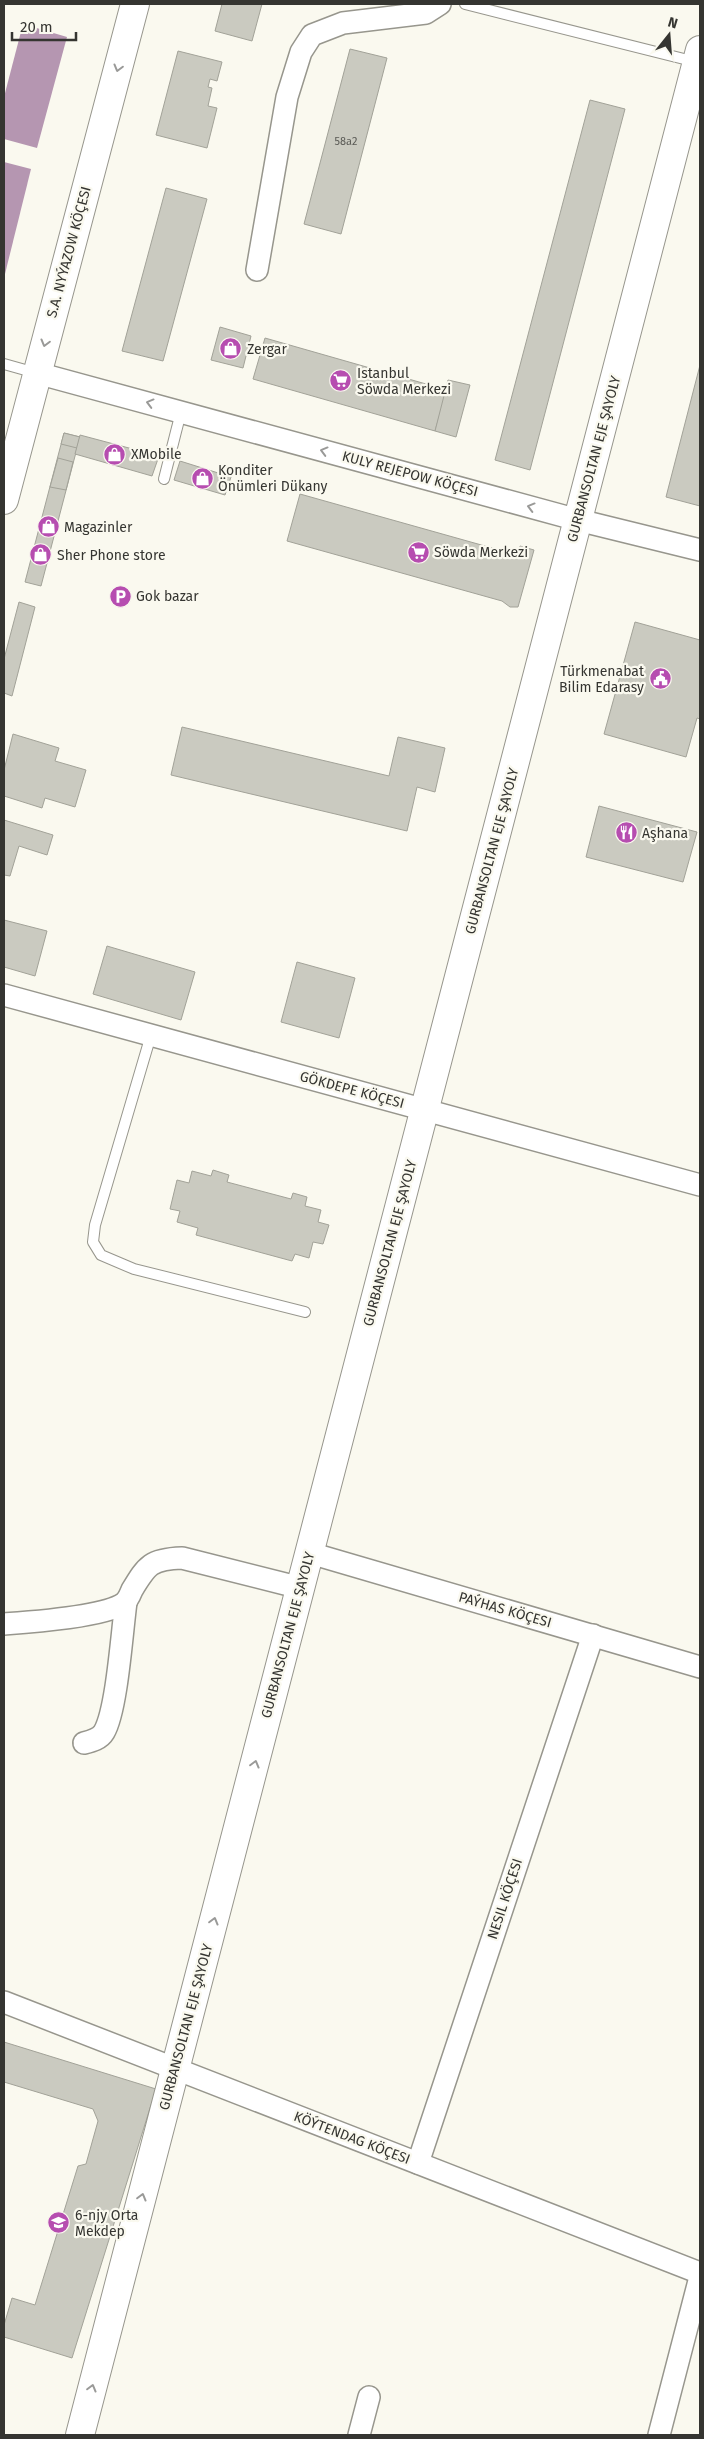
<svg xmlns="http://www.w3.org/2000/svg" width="704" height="2439" viewBox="0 0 704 2439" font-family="'Fira Sans',sans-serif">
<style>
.water{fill:#b596b1}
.building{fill:#cacac0;stroke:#a2a298}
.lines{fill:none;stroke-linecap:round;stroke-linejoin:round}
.lane-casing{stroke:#97968d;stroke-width:12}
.street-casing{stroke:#97968d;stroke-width:24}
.primary-casing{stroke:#97968d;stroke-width:30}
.lane{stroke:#fff;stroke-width:10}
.street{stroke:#fff;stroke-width:21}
.primary{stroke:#fff;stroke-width:28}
.oneway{stroke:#9a9a98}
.labels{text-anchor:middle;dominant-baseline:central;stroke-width:4.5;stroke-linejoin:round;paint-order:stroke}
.number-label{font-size:11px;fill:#5a5a55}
.street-label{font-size:14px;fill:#353531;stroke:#faf9ef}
.poi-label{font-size:14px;fill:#353531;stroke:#faf9ef;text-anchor:start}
</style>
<rect width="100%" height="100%" fill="#faf9ef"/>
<!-- water -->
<g class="water">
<polygon points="23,24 67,37 37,148 4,139 4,97"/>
<polygon points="4,162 31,169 4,278"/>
</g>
<!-- building -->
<g class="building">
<polygon points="222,4 262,4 252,41 215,31"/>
<polygon points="350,49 387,58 341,234 304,224"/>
<polygon points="178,51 222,62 217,81 210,79 208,87 212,88 208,106 217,108 207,148 156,135"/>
<polygon points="590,100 625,109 530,470 495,460"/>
<polygon points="166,188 207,199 163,361 122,351"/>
<polygon points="220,327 251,336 243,368 211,360"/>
<polygon points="265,338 447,390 435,431 253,379"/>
<polygon points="700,365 700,506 666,497"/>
<polygon points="448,380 470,385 456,437 435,431"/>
<polygon points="64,433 80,437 41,586 25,582"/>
<polygon points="64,433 80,437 77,448 61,444"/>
<polygon points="80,435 159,456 152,476 75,454"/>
<polygon points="58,458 73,462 66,490 50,487"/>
<polygon points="180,461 231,477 225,495 174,480"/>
<polygon points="300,494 517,555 520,546 534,550 518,607 510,607 502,601 287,541"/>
<polygon points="19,602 35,607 12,696 4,693 4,659"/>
<polygon points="635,622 700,640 700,719 697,718 686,757 604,734"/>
<polygon points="182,727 389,776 398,737 445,748 435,792 417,787 407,831 171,775"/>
<polygon points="13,734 59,748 55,761 86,770 75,807 45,798 42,808 4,796 4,770"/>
<polygon points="599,806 697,832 683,882 586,857"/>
<polygon points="4,820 53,835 47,855 19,846 10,876 4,875"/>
<polygon points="4,920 47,931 35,976 4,967"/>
<polygon points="107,946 195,972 181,1020 93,994"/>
<polygon points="297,962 355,978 339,1038 281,1022"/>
<polygon points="213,1170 229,1175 227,1182 291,1199 293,1193 307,1197 305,1206 321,1210 318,1222 329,1225 323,1244 313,1242 309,1258 295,1254 292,1261 196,1235 198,1228 177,1222 180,1211 170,1209 177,1180 189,1183 192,1171 211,1176"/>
<polygon points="4,2042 156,2089 72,2358 4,2337 4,2325 12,2298 35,2305 78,2166 86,2164 98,2121 93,2109 4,2082"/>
</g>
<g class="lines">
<defs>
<g id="lane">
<polyline points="465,4 696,62"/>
<polyline points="4,364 36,373"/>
<polyline points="164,479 181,412"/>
<polyline points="151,1035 95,1225 93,1242 101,1255 134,1269 305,1312"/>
</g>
<g id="street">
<polyline points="257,270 287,97 301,52 312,35 343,23 426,13 440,4"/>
<polyline points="37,373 578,520 700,550"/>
<polyline points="4,995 700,1185"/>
<polyline points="310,1553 700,1667"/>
<path d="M4 1624C31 1622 104 1617 124 1603 128 1600 130 1595 132 1590 147 1565 151 1559 182 1558L301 1588"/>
<path d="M84 1743C92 1741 100 1739 104 1732 117 1710 122 1631 126 1602"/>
<polyline points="4,2002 700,2273"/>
<polyline points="418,2163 593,1635"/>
<polyline points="359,2435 369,2397"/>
<polyline points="659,2435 700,2277"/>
</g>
<g id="primary">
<polyline points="4,500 135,4"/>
<polyline points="80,2435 700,50"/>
</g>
</defs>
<!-- lane casing -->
<use href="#lane" class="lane-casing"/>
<!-- street casing -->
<use href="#street" class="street-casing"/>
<!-- primary casing -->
<use href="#primary" class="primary-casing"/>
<!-- lane -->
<use href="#lane" class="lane"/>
<!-- street -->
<use href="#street" class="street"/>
<!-- primary -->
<use href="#primary" class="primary"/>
</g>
<!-- one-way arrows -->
<defs><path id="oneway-chevron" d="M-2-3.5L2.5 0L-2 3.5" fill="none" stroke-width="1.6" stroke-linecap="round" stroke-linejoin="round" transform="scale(1.25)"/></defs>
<g class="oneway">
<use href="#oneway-chevron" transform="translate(118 68) rotate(105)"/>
<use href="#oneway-chevron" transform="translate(45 343) rotate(105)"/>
<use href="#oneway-chevron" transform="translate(150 403) rotate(-165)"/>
<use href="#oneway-chevron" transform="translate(324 451) rotate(-165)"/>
<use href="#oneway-chevron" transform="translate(531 507) rotate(-165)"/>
<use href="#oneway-chevron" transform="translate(255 1764) rotate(-75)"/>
<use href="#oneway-chevron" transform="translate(214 1921) rotate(-75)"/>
<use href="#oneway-chevron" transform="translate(142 2197) rotate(-75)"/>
<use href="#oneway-chevron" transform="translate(92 2388) rotate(-75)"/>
</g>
<!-- icons -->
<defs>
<symbol id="shop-disc" viewBox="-11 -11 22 22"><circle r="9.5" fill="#b64db0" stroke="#faf9ef"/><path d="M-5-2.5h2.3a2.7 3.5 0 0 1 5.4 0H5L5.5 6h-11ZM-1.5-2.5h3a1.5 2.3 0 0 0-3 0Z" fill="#fff"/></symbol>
<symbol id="supermarket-disc" viewBox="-11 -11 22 22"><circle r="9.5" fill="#b64db0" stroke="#faf9ef"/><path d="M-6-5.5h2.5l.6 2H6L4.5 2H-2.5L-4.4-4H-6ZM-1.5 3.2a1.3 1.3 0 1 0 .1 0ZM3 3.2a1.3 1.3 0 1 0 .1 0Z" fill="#fff"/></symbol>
<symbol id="parking-disc" viewBox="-11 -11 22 22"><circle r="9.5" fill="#b64db0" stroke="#faf9ef"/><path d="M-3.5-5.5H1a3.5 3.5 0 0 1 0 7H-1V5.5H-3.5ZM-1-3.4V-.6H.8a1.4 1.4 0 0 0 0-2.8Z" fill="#fff"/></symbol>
<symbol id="civic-disc" viewBox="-11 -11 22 22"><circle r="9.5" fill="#b64db0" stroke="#faf9ef"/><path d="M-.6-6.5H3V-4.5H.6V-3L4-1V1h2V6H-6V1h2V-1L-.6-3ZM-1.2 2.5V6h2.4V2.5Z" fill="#fff"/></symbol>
<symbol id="restaurant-disc" viewBox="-11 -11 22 22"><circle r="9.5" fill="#b64db0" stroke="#faf9ef"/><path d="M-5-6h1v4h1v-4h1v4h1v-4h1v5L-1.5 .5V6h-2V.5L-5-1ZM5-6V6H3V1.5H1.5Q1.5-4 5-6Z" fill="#fff"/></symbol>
<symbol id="school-disc" viewBox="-11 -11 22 22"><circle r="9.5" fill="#b64db0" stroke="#faf9ef"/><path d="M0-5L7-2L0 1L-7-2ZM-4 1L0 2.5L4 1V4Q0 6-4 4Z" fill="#fff"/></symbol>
</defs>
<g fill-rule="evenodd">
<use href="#shop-disc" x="218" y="336" width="25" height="25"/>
<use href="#supermarket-disc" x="328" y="368" width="25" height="25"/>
<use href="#shop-disc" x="102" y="442" width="25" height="25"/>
<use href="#shop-disc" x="190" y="466" width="25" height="25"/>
<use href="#shop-disc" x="36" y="514" width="25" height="25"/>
<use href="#supermarket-disc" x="406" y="540" width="25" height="25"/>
<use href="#shop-disc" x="28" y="542" width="25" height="25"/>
<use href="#parking-disc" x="108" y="584" width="25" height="25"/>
<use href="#civic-disc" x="648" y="666" width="25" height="25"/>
<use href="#restaurant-disc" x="614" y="820" width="25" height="25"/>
<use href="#school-disc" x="46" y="2210" width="25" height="25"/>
</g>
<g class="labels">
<!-- number labels -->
<g class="number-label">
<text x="346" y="141">58а2</text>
</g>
<!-- street labels -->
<g class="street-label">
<text transform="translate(69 252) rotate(-75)">S.A. NYÝAZOW KÖÇESI</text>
<text transform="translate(594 459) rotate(-75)">GURBANSOLTAN EJE ŞAYOLY</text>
<text transform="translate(410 474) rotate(15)">KULY REJEPOW KÖÇESI</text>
<text transform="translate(492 851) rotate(-75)">GURBANSOLTAN EJE ŞAYOLY</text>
<text transform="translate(352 1090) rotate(15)">GÖKDEPE KÖÇESI</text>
<text transform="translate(390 1243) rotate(-75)">GURBANSOLTAN EJE ŞAYOLY</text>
<text transform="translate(505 1610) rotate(16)">PAÝHAS KÖÇESI</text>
<text transform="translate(288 1635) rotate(-75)">GURBANSOLTAN EJE ŞAYOLY</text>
<text transform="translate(505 1899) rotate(-72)">NESIL KÖÇESI</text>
<text transform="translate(186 2027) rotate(-75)">GURBANSOLTAN EJE ŞAYOLY</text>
<text transform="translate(352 2138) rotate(21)">KÖÝTENDAG KÖÇESI</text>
</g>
<!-- poi labels -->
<g class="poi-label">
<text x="247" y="349">Zergar</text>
<text x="357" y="373">Istanbul<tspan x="357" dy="16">Söwda Merkezi</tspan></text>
<text x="131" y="454">XMobile</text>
<text x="218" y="470">Konditer<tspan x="218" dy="16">Önümleri Dükany</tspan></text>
<text x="64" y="527">Magazinler</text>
<text x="434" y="552">Söwda Merkezi</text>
<text x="57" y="555">Sher Phone store</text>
<text x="136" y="596">Gok bazar</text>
<text x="644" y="671" text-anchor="end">Türkmenabat<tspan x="644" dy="16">Bilim Edarasy</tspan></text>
<text x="642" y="833">Aşhana</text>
<text x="75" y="2215">6-njy Orta<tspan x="75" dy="16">Mekdep</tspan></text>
</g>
</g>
<!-- border -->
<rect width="704" height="2439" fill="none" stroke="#353531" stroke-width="10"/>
<!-- north arrow -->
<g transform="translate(669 35) rotate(17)" stroke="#faf9ef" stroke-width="4" paint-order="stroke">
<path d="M0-4L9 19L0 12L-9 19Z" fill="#353531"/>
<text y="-8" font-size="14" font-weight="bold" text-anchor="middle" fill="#353531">N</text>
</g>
<!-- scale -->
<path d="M12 32v8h64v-8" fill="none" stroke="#353531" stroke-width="2.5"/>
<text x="20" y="32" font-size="15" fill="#353531" stroke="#faf9ef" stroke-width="4" paint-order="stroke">20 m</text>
</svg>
